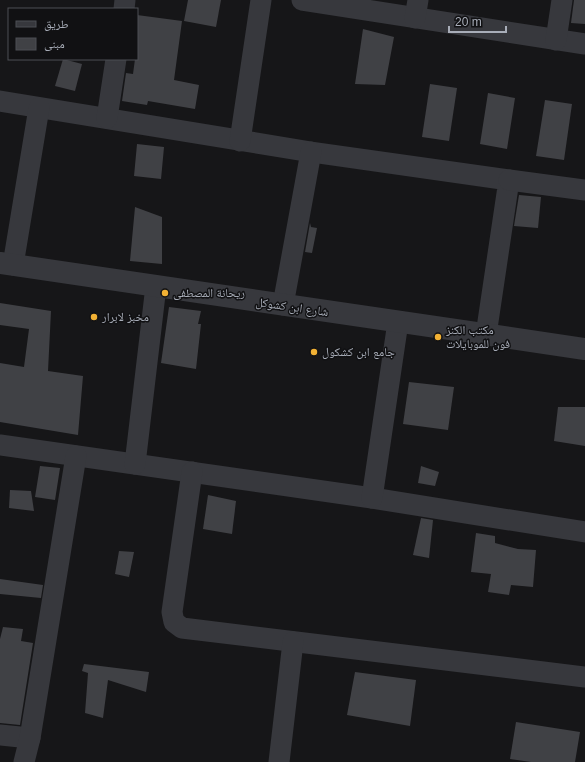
<svg xmlns="http://www.w3.org/2000/svg" width="585" height="762" viewBox="0 0 585 762" font-family="Helvetica,'Noto Naskh Arabic',sans-serif">
<style>
.building{fill:#404145}
.lines{fill:none;stroke-linecap:round;stroke-linejoin:round}
.minor{stroke:#37383d;stroke-width:21}
.tertiary{stroke:#37383d;stroke-width:22}
.poi-dot{fill:#f2b134;stroke:#111113;stroke-width:1.5}
.labels{text-anchor:middle;dominant-baseline:central;stroke-width:3;stroke-linejoin:round;paint-order:stroke}
.poi-label{font-size:12px;fill:#a8adb8;stroke:#111113;text-anchor:start}
.street-label{font-size:12px;fill:#a8adb8;stroke:#111113}
</style>
<rect width="100%" height="100%" fill="#161618"/>
<!-- building -->
<g class="building">
<polygon points="188,0 221,0 216,27 184,21"/>
<polygon points="574,0 585,0 585,24 571,23"/>
<polygon points="137,15 182,21 174,80 199,85 195,109 148,101 147,105 122,101 126,73 133,74 135,59 137,59"/>
<polygon points="363,29 394,37 385,85 355,84"/>
<polygon points="63,59 82,64 75,91 55,86"/>
<polygon points="430,84 457,88 449,141 422,137"/>
<polygon points="488,93 515,98 507,149 480,144"/>
<polygon points="545,100 572,104 564,160 536,156"/>
<polygon points="137,144 164,147 161,179 134,176"/>
<polygon points="519,195 541,197 538,228 514,226"/>
<polygon points="135,207 162,217 162,264 130,261"/>
<polygon points="310,223 311,227 317,228 312,253 305,252"/>
<polygon points="0,303 51,311 48,371 83,376 78,435 0,422 0,363 24,367 29,329 0,325"/>
<polygon points="169,307 201,311 198,324 201,324 196,369 161,363"/>
<polygon points="409,382 454,387 448,430 403,424"/>
<polygon points="558,407 585,407 585,446 554,441"/>
<polygon points="40,466 60,468 55,500 35,497"/>
<polygon points="421,466 439,472 435,486 418,483"/>
<polygon points="10,490 31,491 34,511 9,508"/>
<polygon points="208,495 236,501 232,534 203,529"/>
<polygon points="421,518 433,520 429,558 413,555"/>
<polygon points="476,533 495,536 495,543 518,549 536,550 533,587 511,585 509,595 488,592 491,574 471,572"/>
<polygon points="119,551 134,552 129,577 115,574"/>
<polygon points="0,579 43,585 41,598 0,594"/>
<polygon points="3,627 23,629 21,641 33,643 20,725 0,723 0,639"/>
<polygon points="84,664 149,672 146,692 108,680 103,718 85,713 88,673 82,671"/>
<polygon points="355,672 416,680 410,726 347,715"/>
<polygon points="516,722 580,732 575,762 531,762 510,759"/>
</g>
<g class="lines">
<!-- minor -->
<g class="minor">
<polyline points="302,0 585,44"/>
<polyline points="124,9 125,0"/>
<polyline points="415,18 418,0"/>
<polyline points="556,40 562,0"/>
<polyline points="0,101 311,152 509,180 486,335"/>
<polyline points="107,118 116,59"/>
<polyline points="240,141 261,0"/>
<polyline points="509,180 585,190"/>
<polyline points="13,265 39,108"/>
<polyline points="283,305 311,152"/>
<polyline points="0,445 372,498 585,532"/>
<polyline points="135,464 156,286"/>
<polyline points="192,472 172,612 174,622 182,628 585,677"/>
<polyline points="372,498 398,322"/>
<polyline points="0,735 30,738"/>
<polyline points="24,762 30,738 76,456"/>
<polyline points="279,762 293,642"/>
</g>
<!-- tertiary -->
<polyline class="tertiary" points="0,263 585,349"/>
</g>
<!-- markers -->
<g class="poi-dot">
<circle cx="165" cy="293" r="4"/>
<circle cx="94" cy="317" r="4"/>
<circle cx="438" cy="337" r="4"/>
<circle cx="314" cy="352" r="4"/>
</g>
<g class="labels">
<!-- poi labels -->
<g class="poi-label">
<text x="173" y="293">ريحانة المصطفى</text>
<text x="102" y="317">مخبز لابرار</text>
<text x="446" y="330">مكتب الكنز<tspan x="446" dy="14">فون للموبايلات</tspan></text>
<text x="322" y="352">جامع ابن كشكول</text>
</g>
<!-- street labels -->
<g class="street-label">
<text transform="translate(292 307) rotate(8)">شارع ابن كشوكل</text>
</g>
</g>
<!-- legend -->
<rect x="8" y="8" width="130" height="52" fill="#111113" stroke="#4d4f55"/>
<rect x="16" y="21" width="20" height="6" fill="#37383d" stroke="#4d4f55"/>
<text x="44" y="28" font-size="12" fill="#a8adb8">طريق</text>
<rect x="16" y="38" width="20" height="12" fill="#404145" stroke="#4d4f55"/>
<text x="44" y="48" font-size="12" fill="#a8adb8">مبنى</text>
<!-- scale -->
<path d="M449 26v6h57v-6" fill="none" stroke="#a8adb8" stroke-width="2"/>
<text x="455" y="26" font-size="12" fill="#a8adb8" stroke="#111113" stroke-width="3" paint-order="stroke">20 m</text>
</svg>
